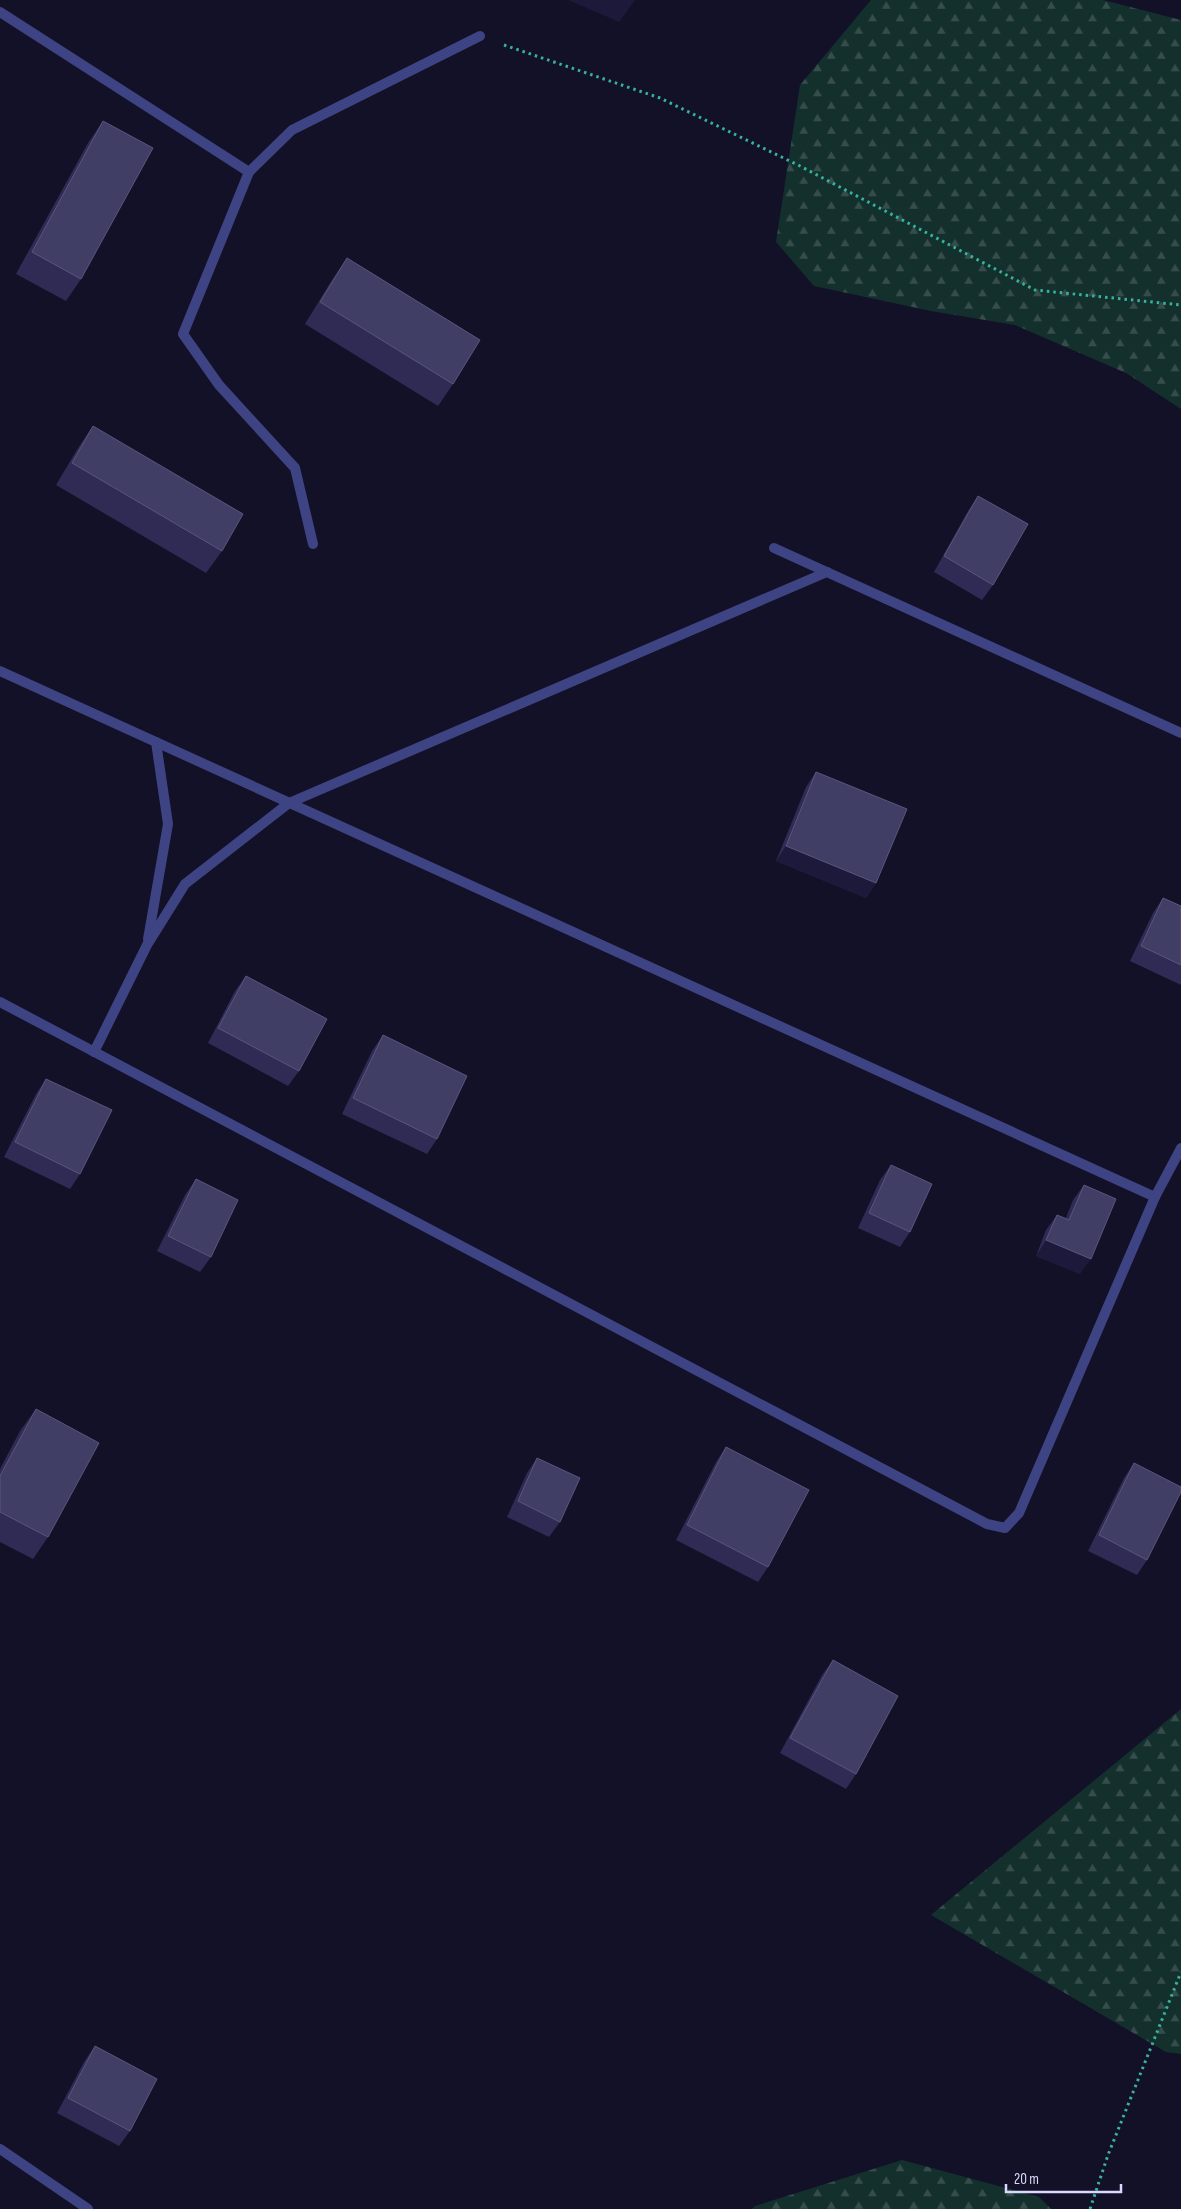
<svg xmlns="http://www.w3.org/2000/svg" width="1181" height="2209" viewBox="0 0 1181 2209" font-family="'Sofia Sans Condensed',sans-serif">
<style>
.forest{fill:url(#forest-firs)}
.lines{fill:none;stroke-linecap:round;stroke-linejoin:round}
.path{stroke:#36b39f;stroke-width:3;stroke-dasharray:2.5 4;stroke-linecap:butt}
.service{stroke:#3e4383;stroke-width:10}
.minor{stroke:#3e4383;stroke-width:10}
.wall{fill:#2f2b54}
.shaded-wall{fill:#1c193a}
.building{fill:#413e66;stroke:#59567e}
</style>
<defs>
<pattern id="forest-firs" width="22" height="20" patternUnits="userSpaceOnUse" patternTransform="scale(1.25)"><rect width="22" height="20" fill="#14302d"/><path d="M5 1l3.5 6h-7zM16 11l3.5 6h-7z" fill="#364d4c"/></pattern>
</defs>
<rect width="100%" height="100%" fill="#121127"/>
<!-- forest -->
<g class="forest">
<polygon points="871,0 1103,0 1181,20 1181,409 1126,373 1015,325 931,311 814,286 776,242 800,85"/>
<polygon points="1181,1709 1181,2054 1166,2052 931,1915"/>
<polygon points="902,2160 1039,2197 1051,2209 752,2209 755,2206"/>
</g>
<g class="lines">
<!-- path -->
<g class="path">
<polyline points="504,45 660,98 800,166 1035,290 1181,305"/>
<polyline points="1090,2209 1108,2155 1181,1972"/>
</g>
<!-- service -->
<g class="service">
<polyline points="0,12 249,172 292,130 480,36"/>
<polyline points="249,172 183,334 219,385 295,468 313,544"/>
<polyline points="148,939 168,824 156,742"/>
<polyline points="94,1052 147,945 185,884 289,803 827,572"/>
</g>
<!-- minor -->
<g class="minor">
<polyline points="774,548 1181,733"/>
<polyline points="0,671 1155,1197"/>
<polyline points="0,1002 987,1524 1005,1528 1019,1513 1155,1197 1181,1148"/>
<polyline points="0,2149 88,2209"/>
</g>
</g>
<!-- wall -->
<g class="wall">
<polygon points="103,121 81,279 66,301 16,274 88,143"/>
<polygon points="347,258 453,384 438,406 305,324 332,280"/>
<polygon points="93,426 222,551 206,573 56,485 78,448"/>
<polygon points="978,496 993,585 982,600 934,572 968,511"/>
<polygon points="816,772 876,883 866,898 776,861 806,787"/>
<polygon points="1163,898 1181,906 1181,985 1130,961 1153,913"/>
<polygon points="246,976 299,1071 288,1086 208,1043 235,991"/>
<polygon points="383,1035 437,1139 427,1154 342,1114 372,1051"/>
<polygon points="46,1079 80,1174 70,1189 4,1157 36,1094"/>
<polygon points="891,1165 910,1232 900,1247 858,1228 880,1180"/>
<polygon points="196,1179 211,1257 200,1272 157,1251 185,1195"/>
<polygon points="1084,1185 1080,1274 1036,1256 1046,1230 1057,1215 1066,1218 1073,1200"/>
<polygon points="36,1409 48,1537 33,1559 0,1542 0,1469 20,1431"/>
<polygon points="726,1447 768,1567 758,1582 676,1540 716,1462"/>
<polygon points="537,1458 560,1522 549,1537 507,1517 527,1473"/>
<polygon points="1134,1463 1147,1560 1137,1575 1088,1551 1124,1478"/>
<polygon points="833,1660 856,1774 846,1789 780,1753 822,1675"/>
<polygon points="95,2046 130,2131 119,2146 57,2113 84,2062"/>
</g>
<!-- shaded-wall -->
<g class="shaded-wall">
<polygon points="568,0 635,0 619,22"/>
<polygon points="786,846 876,883 866,898 776,861"/>
<polygon points="1046,1240 1091,1259 1080,1274 1036,1256"/>
</g>
<!-- building -->
<g class="building">
<polygon points="103,121 153,148 81,279 32,252"/>
<polygon points="347,258 480,340 453,384 320,302"/>
<polygon points="93,426 243,514 222,551 72,463"/>
<polygon points="978,496 1028,524 993,585 944,556"/>
<polygon points="816,772 907,809 876,883 786,846"/>
<polygon points="1163,898 1181,906 1181,965 1141,946"/>
<polygon points="246,976 327,1019 299,1071 218,1028"/>
<polygon points="383,1035 467,1076 437,1139 353,1098"/>
<polygon points="46,1079 112,1110 80,1174 15,1142"/>
<polygon points="891,1165 932,1184 910,1232 869,1213"/>
<polygon points="196,1179 238,1200 211,1257 168,1236"/>
<polygon points="1084,1185 1116,1199 1091,1259 1046,1240 1057,1215 1069,1220"/>
<polygon points="36,1409 99,1443 48,1537 0,1512 0,1476"/>
<polygon points="726,1447 809,1490 768,1567 687,1525"/>
<polygon points="537,1458 580,1478 560,1522 518,1501"/>
<polygon points="1134,1463 1181,1487 1181,1492 1147,1560 1099,1535"/>
<polygon points="833,1660 898,1696 856,1774 790,1738"/>
<polygon points="95,2046 157,2079 130,2131 68,2098"/>
</g>
<!-- scale -->
<path d="M1006 2184v8h115v-8" fill="none" stroke="#d9d8fd" stroke-width="2.5"/>
<text x="1014" y="2184" font-size="15" fill="#d9d8fd" stroke="#121127" stroke-width="4" paint-order="stroke">20 m</text>
</svg>
